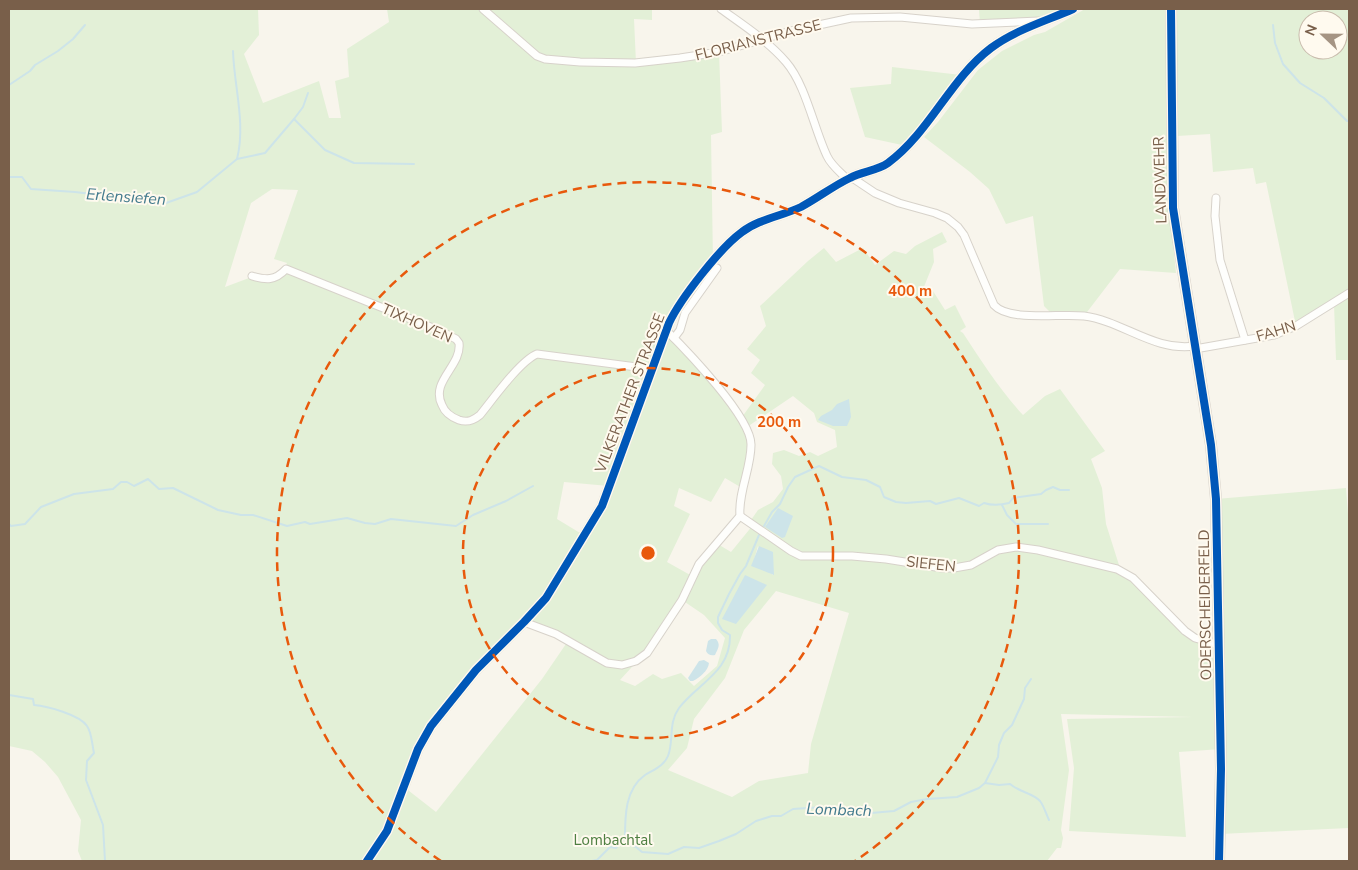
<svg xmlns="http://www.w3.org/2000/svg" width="1358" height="870" viewBox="0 0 1358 870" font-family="'Nunito Sans',sans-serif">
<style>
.green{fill:#e3f0d7;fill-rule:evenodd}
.water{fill:#cde4e9}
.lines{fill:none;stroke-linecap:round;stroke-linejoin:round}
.stream{stroke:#cde4e9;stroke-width:2}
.minor-casing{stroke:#d7d2ca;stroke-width:9}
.tertiary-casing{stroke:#d7d2ca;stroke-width:11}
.secondary-casing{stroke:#d8d2ca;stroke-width:12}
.minor{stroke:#fefefc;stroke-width:7}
.tertiary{stroke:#fefefc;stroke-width:9}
.secondary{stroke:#fefefc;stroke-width:10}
.cycleway-casing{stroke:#fffaef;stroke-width:11}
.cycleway{stroke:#0057b8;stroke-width:8}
.ring{fill:none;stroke:#e8590c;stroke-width:2.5;stroke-dasharray:9 6}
.labels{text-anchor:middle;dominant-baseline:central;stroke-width:4;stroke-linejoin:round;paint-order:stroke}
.street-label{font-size:15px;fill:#795f4a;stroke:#fffaef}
.park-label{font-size:15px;fill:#4e7f41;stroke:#fffaef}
.water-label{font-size:16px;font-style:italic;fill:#427a8d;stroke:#fffaef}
.centre{fill:#e8590c;stroke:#fffaef;stroke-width:2.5}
.ring-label{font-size:15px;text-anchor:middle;font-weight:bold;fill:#e8590c;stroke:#fffaef;stroke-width:4;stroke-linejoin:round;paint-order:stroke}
</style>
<rect width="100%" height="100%" fill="#f8f5ec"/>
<!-- green -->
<g class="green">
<path d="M9 9H258L259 35 244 54 263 103 319 81 329 118H341L335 81 349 77 347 49 389 22 387 9H652V20L634 19 636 63 719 52 722 132 711 135 713 261 666 330 742 417 765 385 751 373 760 360 747 349 766 326 760 306 808 261 824 248 836 262 863 248 875 265 894 251 906 254 915 246 942 232 947 242 933 249 934 262 919 299 933 291 945 310 955 305 966 327 960 331 963 333C982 362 1000 390 1023 415L1045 396 1060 389 1105 451 1091 459 1102 488 1106 524 1119 565 1117 569 1146 594 1182 633 1219 645 1216 499 1346 488 1349 527V828L1220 834 1221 749 1179 752 1186 837 1069 831 1074 768 1067 719 1193 717 1061 714 1069 770 1061 830 1063 838 1061 848H1057L1047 861H82L78 851 81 820 58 777 45 762 32 751 9 746ZM272 189 298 190 274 259 287 263 279 280 249 278 225 287 251 203ZM793 396 814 413 817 422 835 430 837 447 818 456 810 452 799 456 784 450 773 453 772 464 781 476 783 489 773 502 758 510 751 520 765 528 763 531 753 525 731 552 716 543 692 576 667 562 690 514 674 506 679 488 711 502 725 478 742 488 750 437 747 427ZM564 482 609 486 585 536 557 519ZM758 546 773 575 754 560ZM776 591 849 613 811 744 808 773 759 781 732 797 668 770 687 748 694 719 725 678 744 630ZM682 600 704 615 725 638 717 666 694 686 681 673 662 679 653 674 635 686 620 680 653 644ZM524 622 568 641 542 679 436 812 404 787 418 749 476 670Z"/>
<polygon points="979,9 1065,9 1045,21 980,24"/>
<polygon points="1085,9 1167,9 1170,212 1176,273 1120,269 1084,316 1053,315 1044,306 1033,216 1006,224 989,189 970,172 924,137 938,122 978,70 1002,51 1034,35 1045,32"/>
<path d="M1174 9H1349V360H1336L1334 304 1296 326 1266 182 1256 184 1253 168 1213 172 1210 134 1177 136ZM1308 20H1338V50H1308Z"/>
<polygon points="892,67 961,75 940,103 928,112 915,134 902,145 865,137 850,88 891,84"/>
</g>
<!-- water -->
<g class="water">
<polygon points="849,399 851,417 847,426 833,426 818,420 821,416 832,410 837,404"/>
<polygon points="778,508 793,516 785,537 782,538 765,527"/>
<polygon points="759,546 773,552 774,575 751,566"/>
<polygon points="745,575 767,585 736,624 722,619"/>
<path d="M711 639H716C721 645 718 648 715 655 711 656 708 655 706 651L708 641Z"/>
<path d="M704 660 709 663C708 671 700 677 693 681H690L688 678 699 661Z"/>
</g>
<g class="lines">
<!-- stream -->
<g class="stream">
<polyline points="1273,25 1275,43 1283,64 1300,83 1324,98 1347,121 1349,121"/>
<path d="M233 51C234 86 246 124 237 159"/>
<polyline points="9,85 30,71 35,65 58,51 73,39 85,25"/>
<polyline points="294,119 303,107 308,93"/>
<polyline points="9,177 22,177 31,189 75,192 166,203 197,192 237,159 265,153 294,119 325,150 354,163 414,164"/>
<polyline points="1002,505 1007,515 1016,524 1048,524"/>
<polyline points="9,524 11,526 25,524 41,507 74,494 113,489 121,482 127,482 134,486 148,479 159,489 173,488 218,510 241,515 253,515 287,526 305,522 310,524 347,518 365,523 375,524 391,519 456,526 473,515 506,501 533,486"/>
<path d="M764 526 772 512 780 504 788 487 795 477 819 466 842 477 866 480 880 487 884 497 896 502 906 503 930 501 936 504 959 498 979 506 984 503C993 506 1001 505 1009 503L1013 498 1041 494 1046 490 1053 487 1060 490H1069"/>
<path d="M9 695 33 699 34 705C47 706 80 715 87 726 92 733 92 745 94 753L87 761 86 780 103 825 105 861"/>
<path d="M985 783 999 785 1010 784C1019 792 1033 793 1040 801 1044 806 1046 814 1049 820"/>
<path d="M625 838C625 816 625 789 645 775 653 770 664 766 668 756 674 741 668 723 679 708 698 683 731 672 730 635L722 630 718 623V617L729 594 740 574 746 566 759 535"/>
<polyline points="592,861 597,860 610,847 616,848 625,838 630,845 636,847 642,852 668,854 684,847 699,848 719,841 736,834 756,821 772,816 781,816 793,809 823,807 833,811 844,810 855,813 871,813 894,811 911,802 927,799 957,797 979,788 985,783 998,757 999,745 1004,733 1012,725 1024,699 1025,688 1031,679"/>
</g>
<defs>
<g id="minor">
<polyline points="483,9 537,56 545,59 580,62 635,63 680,58 719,52 791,31 851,18 900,17 972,24 1039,21"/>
<path d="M721 9C743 25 768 41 786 62 806 85 814 129 827 156 831 165 840 172 847 179"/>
<path d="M851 177 875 193 899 203 935 213 947 218 958 227 964 235 994 305C1009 322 1061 313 1084 316 1123 321 1154 352 1195 346"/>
<polyline points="1216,198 1215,216 1220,260 1245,340"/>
<path d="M252 276C266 280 275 281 286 269L438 330 456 339 459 343C462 366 430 381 442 405 445 413 451 417 459 420 468 423 474 420 480 415 493 399 520 361 537 354L652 369"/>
<polyline points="674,338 680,330 685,313 717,268"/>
<polyline points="1195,349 1274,335 1296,326 1349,293"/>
<polyline points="740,516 791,551 801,556 852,556 886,559 942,568 954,568 971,565 998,550 1016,547 1038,550 1117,569 1133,578 1185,631 1195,638 1219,645"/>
<path d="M524 622 556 634 607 663 622 665 636 661 647 653 682 600 699 564 740 516C738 492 751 469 751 445 752 418 686 350 666 330"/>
</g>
<path id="tertiary" d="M367 861 387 831 418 749 431 726 476 670 524 622 546 598 602 506 669 323C681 298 720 248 742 232 759 219 782 216 801 207 818 198 833 186 850 178 862 171 877 171 888 163 930 132 950 79 991 48 1015 30 1046 21 1073 9"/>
<polyline id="secondary" points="1171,9 1173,208 1211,445 1216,499 1221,769 1219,861"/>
</defs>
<!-- minor casing -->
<use href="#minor" class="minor-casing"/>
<!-- tertiary casing -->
<use href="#tertiary" class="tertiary-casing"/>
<!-- secondary casing -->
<use href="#secondary" class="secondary-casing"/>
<!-- minor -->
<use href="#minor" class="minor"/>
<!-- tertiary -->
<use href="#tertiary" class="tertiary"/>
<!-- secondary -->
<use href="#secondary" class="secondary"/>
<defs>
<g id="cycleway">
<polyline points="1171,9 1173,208 1211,445 1216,499 1221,769 1219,861"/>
<path d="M367 861 387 831 418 749 431 726 476 670 524 622 546 598 602 506 669 323C681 298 720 248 742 232 759 219 782 216 801 207 818 198 833 186 850 178 862 171 877 171 888 163 930 132 950 79 991 48 1015 30 1046 21 1073 9"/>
</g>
</defs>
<!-- cycleway casing -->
<use href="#cycleway" class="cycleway-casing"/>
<!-- cycleway -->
<use href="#cycleway" class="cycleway"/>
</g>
<!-- distance rings -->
<g class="ring">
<circle cx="648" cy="553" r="185"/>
<path d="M441 861A371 371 0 1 1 855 861"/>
</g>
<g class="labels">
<!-- street labels -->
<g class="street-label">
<text transform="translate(758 40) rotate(-14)">FLORIANSTRASSE</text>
<text transform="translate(1160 180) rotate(-92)">LANDWEHR</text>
<text transform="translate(417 323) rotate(24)">TIXHOVEN</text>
<text transform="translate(1276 331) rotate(-17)">FAHN</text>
<text transform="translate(630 393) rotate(-69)">VILKERATHER STRASSE</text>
<text transform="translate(931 564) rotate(6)">SIEFEN</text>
<text transform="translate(1205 605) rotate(-91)">ODERSCHEIDERFELD</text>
</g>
<!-- park labels -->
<g class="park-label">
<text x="613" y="840">Lombachtal</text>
</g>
<!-- water labels -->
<g class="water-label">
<text transform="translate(126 197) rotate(4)">Erlensiefen</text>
<text transform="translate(839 810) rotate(2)">Lombach</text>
</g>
</g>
<circle cx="648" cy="553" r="8" class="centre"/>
<g class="ring-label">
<text x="910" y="296">400 m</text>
<text x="779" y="427">200 m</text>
</g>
<!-- border -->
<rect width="1358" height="870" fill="none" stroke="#795f4a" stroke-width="20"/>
<!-- north arrow -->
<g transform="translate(1323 35) rotate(292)"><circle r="24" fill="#fffaef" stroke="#c9bcad"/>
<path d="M0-4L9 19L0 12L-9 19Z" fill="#a59483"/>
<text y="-8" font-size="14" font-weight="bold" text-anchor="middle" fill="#795f4a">N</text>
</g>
</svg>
